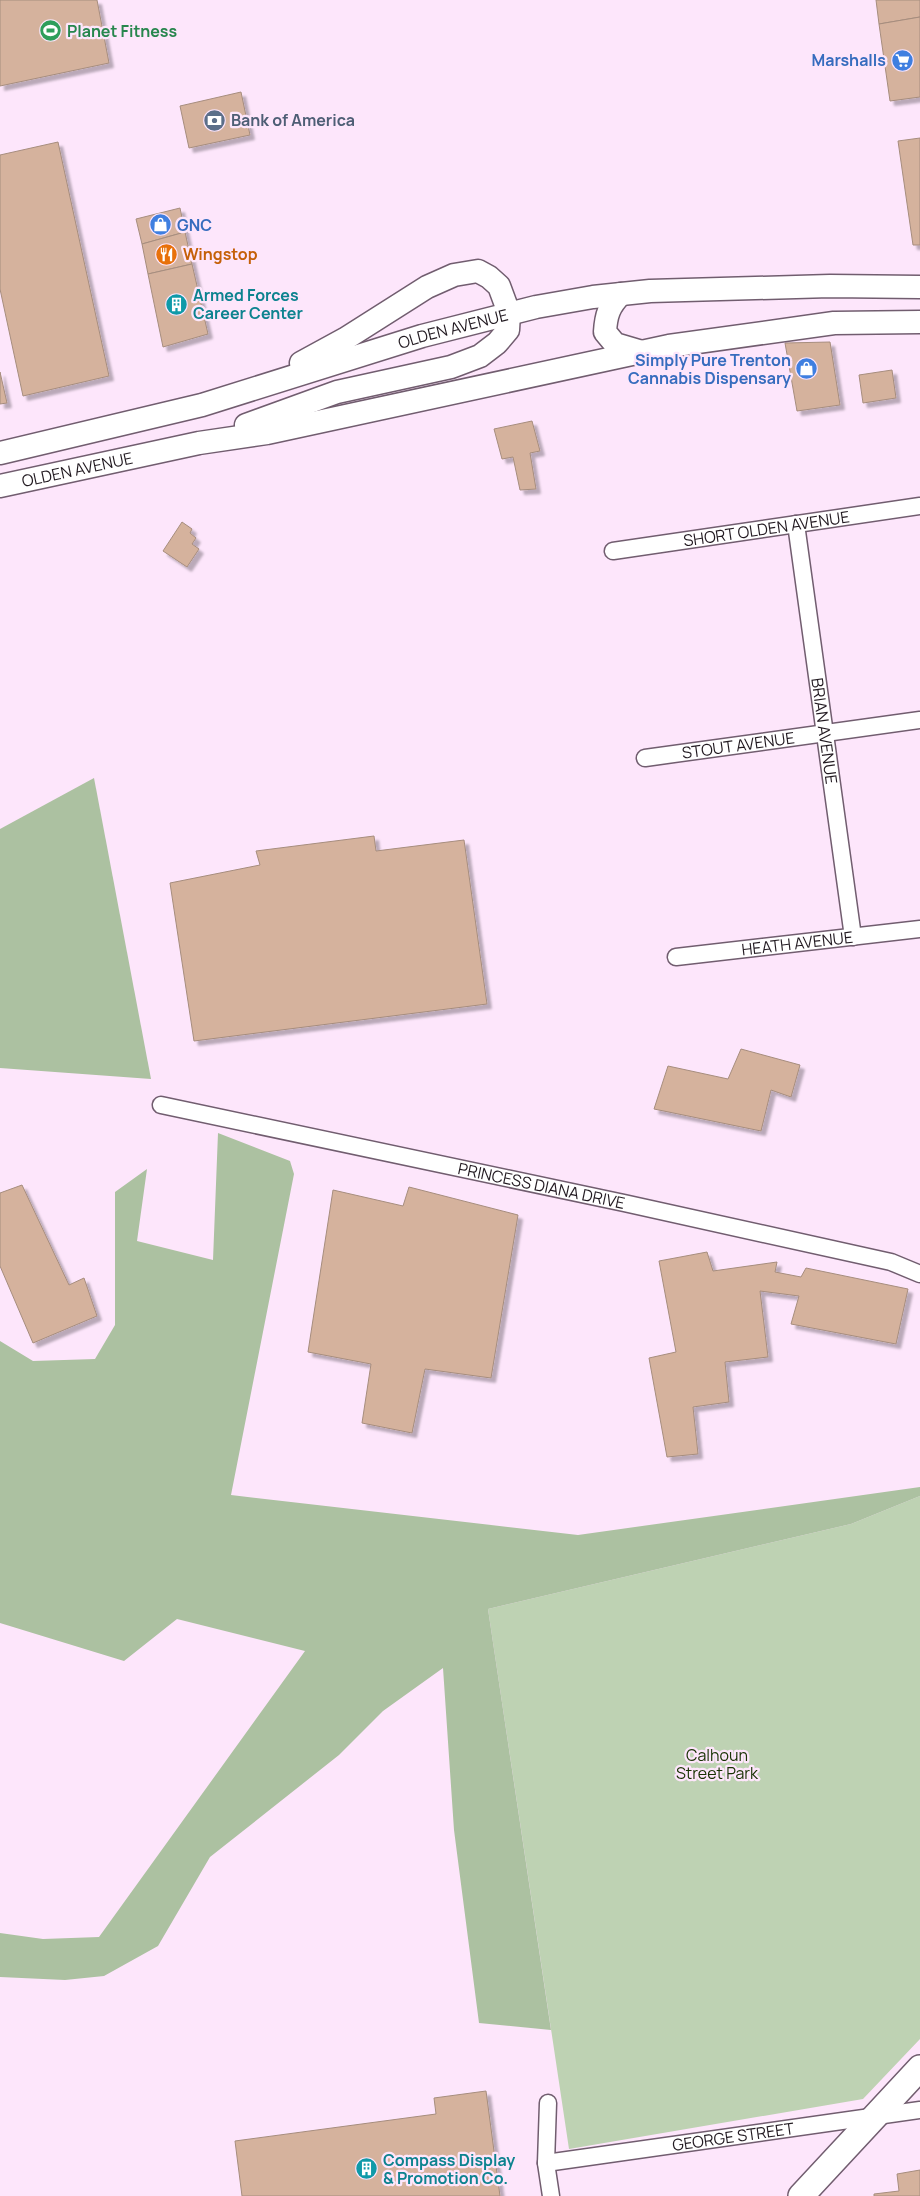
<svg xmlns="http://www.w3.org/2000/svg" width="920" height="2196" viewBox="0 0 920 2196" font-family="Manrope,sans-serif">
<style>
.green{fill:#bed2b3}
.forest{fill:#acc1a1}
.building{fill:#d5b29d;stroke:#a68d7e;filter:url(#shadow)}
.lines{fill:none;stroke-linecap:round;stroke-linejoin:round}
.minor-casing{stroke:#715d6f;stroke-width:19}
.secondary-casing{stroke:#715d6f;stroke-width:25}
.primary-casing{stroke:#715d6f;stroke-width:28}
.minor{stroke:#fff;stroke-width:16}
.secondary{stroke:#fff;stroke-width:22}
.primary{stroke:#fff;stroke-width:25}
.labels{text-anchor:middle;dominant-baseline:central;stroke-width:4.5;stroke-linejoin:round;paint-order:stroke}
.leisure-label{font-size:16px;font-weight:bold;fill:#27864d;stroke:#fde6fb;text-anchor:start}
.shop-label{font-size:16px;font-weight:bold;fill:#366cbe;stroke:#fde6fb;text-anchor:end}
.service-label{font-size:16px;font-weight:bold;fill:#4e5e75;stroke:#fde6fb;text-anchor:start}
.food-label{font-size:16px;font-weight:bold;fill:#c56008;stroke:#fde6fb;text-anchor:start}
.culture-label{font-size:16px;font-weight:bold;fill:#0d838f;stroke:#fde6fb;text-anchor:start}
.street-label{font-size:16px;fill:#221a21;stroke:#fde6fb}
.park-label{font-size:16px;fill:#173202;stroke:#fde6fb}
</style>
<defs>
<filter id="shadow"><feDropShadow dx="4.5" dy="4.5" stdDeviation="1" flood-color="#0004"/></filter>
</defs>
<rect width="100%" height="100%" fill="#fde6fb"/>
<!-- green -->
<polygon class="green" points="920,1496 920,2039 863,2099 569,2149 488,1609 851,1524"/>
<!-- forest -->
<g class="forest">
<polygon points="94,778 102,820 151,1079 0,1068 0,829"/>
<polygon points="218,1133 290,1161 294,1174 231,1495 578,1535 920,1487 920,1496 851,1524 488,1609 551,2030 479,2023 454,1830 443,1668 383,1711 339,1755 210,1857 158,1946 104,1976 65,1980 0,1977 0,1933 43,1939 99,1937 305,1651 177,1619 124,1661 0,1623 0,1341 33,1361 95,1359 115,1325 115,1192 147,1169 137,1241 213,1260"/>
</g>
<!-- building -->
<g class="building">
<polygon points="0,0 97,0 109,63 0,86"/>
<polygon points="876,0 920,0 920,17 879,24"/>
<polygon points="920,17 920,97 890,101 879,24"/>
<polygon points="241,92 250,135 189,148 180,106"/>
<polygon points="920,138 920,245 913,245 898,141"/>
<polygon points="58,142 109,376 23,396 0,289 0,155"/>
<polygon points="180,208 185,232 142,244 136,219"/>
<polygon points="185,232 192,264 148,274 142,244"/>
<polygon points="192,264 208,334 163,347 148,274"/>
<polygon points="830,342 840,405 797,411 785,343"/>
<polygon points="892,370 896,398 863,403 859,375"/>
<polygon points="0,372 7,403 0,404"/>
<polygon points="532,421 540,451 530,453 536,489 520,490 513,457 502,459 494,429"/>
<polygon points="182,522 192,529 190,533 196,538 192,544 199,549 187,567 163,551"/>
<polygon points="374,836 376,851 464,840 487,1004 194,1041 170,883 260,865 256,851"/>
<polygon points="741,1049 800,1065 791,1097 771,1090 761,1131 654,1109 668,1066 728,1079"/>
<polygon points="22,1185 69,1285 84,1278 97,1316 33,1343 0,1266 0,1193"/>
<polygon points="409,1187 518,1215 491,1378 425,1369 412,1433 362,1423 371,1364 308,1352 333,1190 403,1206"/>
<polygon points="707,1252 713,1271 777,1262 775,1272 801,1277 806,1268 908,1289 896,1344 791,1324 799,1296 760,1291 768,1357 725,1362 729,1402 693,1407 698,1454 667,1457 649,1358 676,1352 659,1261"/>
<polygon points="486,2091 500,2196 242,2196 235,2141 436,2114 434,2098"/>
<polygon points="920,2170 920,2196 874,2196 874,2194 899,2191 897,2174"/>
</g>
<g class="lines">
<defs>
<g id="minor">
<path id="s1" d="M796 524 853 937"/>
<path id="s2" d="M613 551 920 506"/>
<path id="s3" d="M645 758 920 720"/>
<path id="s4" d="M676 957 920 929"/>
<path id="s5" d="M161 1105 624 1203 891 1262 920 1274"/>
<polyline points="548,2103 546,2163 551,2196"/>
<path id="s6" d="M546 2163 920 2110"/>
</g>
<g id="secondary">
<path d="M621 294C609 306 606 315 605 332L615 344 642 352"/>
<polyline points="246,425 337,392 451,367 480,356 497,343 508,330 509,313 499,286 489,277 478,271 454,275 427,287 345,339 301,363"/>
<path id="s7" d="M0 453 202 405 422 336 536 307 593 297 650 291 830 286 920 287"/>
<path id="s8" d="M0 486 199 443 267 433 669 346 834 323 920 322"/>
</g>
<polyline id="primary" points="801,2196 920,2068"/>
</defs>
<!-- minor casing -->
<use href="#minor" class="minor-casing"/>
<!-- secondary casing -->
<use href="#secondary" class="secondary-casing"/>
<!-- primary casing -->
<use href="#primary" class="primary-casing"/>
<!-- minor -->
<use href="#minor" class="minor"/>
<!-- secondary -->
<use href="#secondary" class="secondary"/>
<!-- primary -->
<use href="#primary" class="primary"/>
</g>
<!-- icons -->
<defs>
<symbol id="stadium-disc" viewBox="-11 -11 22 22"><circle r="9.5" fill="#2e9e5b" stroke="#fde6fb"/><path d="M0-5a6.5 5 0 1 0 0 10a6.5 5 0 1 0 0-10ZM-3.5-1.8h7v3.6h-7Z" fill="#fff"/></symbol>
<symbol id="supermarket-disc" viewBox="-11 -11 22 22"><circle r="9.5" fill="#3f7fe0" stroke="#fde6fb"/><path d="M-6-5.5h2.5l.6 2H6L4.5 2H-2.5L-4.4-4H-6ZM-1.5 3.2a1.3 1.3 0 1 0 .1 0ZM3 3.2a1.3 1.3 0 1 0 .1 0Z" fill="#fff"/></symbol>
<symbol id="bank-disc" viewBox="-11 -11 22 22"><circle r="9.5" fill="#5c6f8a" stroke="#fde6fb"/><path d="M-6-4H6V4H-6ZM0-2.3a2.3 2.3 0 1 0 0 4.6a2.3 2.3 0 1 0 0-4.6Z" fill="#fff"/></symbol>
<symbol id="shop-disc" viewBox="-11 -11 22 22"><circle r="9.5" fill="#3f7fe0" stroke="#fde6fb"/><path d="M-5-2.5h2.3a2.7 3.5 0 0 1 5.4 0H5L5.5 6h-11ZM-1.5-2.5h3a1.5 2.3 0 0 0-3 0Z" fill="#fff"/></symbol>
<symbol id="restaurant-disc" viewBox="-11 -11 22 22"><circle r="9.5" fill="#e8710a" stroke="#fde6fb"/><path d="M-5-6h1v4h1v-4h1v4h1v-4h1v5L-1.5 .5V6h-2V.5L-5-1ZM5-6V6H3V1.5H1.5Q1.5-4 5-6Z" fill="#fff"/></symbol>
<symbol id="building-disc" viewBox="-11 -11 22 22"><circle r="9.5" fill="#0f9aa8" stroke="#fde6fb"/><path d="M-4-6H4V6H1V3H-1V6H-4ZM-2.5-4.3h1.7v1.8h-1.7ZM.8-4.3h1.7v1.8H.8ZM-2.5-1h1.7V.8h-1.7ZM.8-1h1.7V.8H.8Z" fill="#fff"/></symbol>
</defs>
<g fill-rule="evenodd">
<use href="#stadium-disc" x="38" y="18" width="25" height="25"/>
<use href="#supermarket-disc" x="890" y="48" width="25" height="25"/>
<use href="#bank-disc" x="202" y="108" width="25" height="25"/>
<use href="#shop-disc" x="148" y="212" width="25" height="25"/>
<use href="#restaurant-disc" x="154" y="242" width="25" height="25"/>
<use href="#building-disc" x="164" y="292" width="25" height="25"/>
<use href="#shop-disc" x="794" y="356" width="25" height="25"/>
<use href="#building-disc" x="354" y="2156" width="25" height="25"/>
</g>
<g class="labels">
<!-- leisure labels -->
<g class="leisure-label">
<text x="67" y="31">Planet Fitness</text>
</g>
<!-- shop labels -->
<g class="shop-label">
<text x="886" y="60">Marshalls</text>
<text x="177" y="225" text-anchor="start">GNC</text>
<text x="791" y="360">Simply Pure Trenton<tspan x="791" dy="18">Cannabis Dispensary</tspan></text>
</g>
<!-- service labels -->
<g class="service-label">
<text x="231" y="120">Bank of America</text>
</g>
<!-- food labels -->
<g class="food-label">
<text x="183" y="254">Wingstop</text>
</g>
<!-- culture labels -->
<g class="culture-label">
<text x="193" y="295">Armed Forces<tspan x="193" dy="18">Career Center</tspan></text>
<text x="383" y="2160">Compass Display<tspan x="383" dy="18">&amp; Promotion Co.</tspan></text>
</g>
<!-- street labels -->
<g class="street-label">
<text stroke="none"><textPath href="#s7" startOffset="470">OLDEN AVENUE</textPath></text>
<text stroke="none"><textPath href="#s8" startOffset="79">OLDEN AVENUE</textPath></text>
<text stroke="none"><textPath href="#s2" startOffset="155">SHORT OLDEN AVENUE</textPath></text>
<text stroke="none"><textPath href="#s1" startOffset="209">BRIAN AVENUE</textPath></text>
<text stroke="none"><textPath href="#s3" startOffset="94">STOUT AVENUE</textPath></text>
<text stroke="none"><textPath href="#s4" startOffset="122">HEATH AVENUE</textPath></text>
<text stroke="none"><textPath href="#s5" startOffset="389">PRINCESS DIANA DRIVE</textPath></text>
<text stroke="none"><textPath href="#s6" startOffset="189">GEORGE STREET</textPath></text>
</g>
<!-- park labels -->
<g class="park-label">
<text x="717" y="1755">Calhoun<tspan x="717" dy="18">Street Park</tspan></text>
</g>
</g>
</svg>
